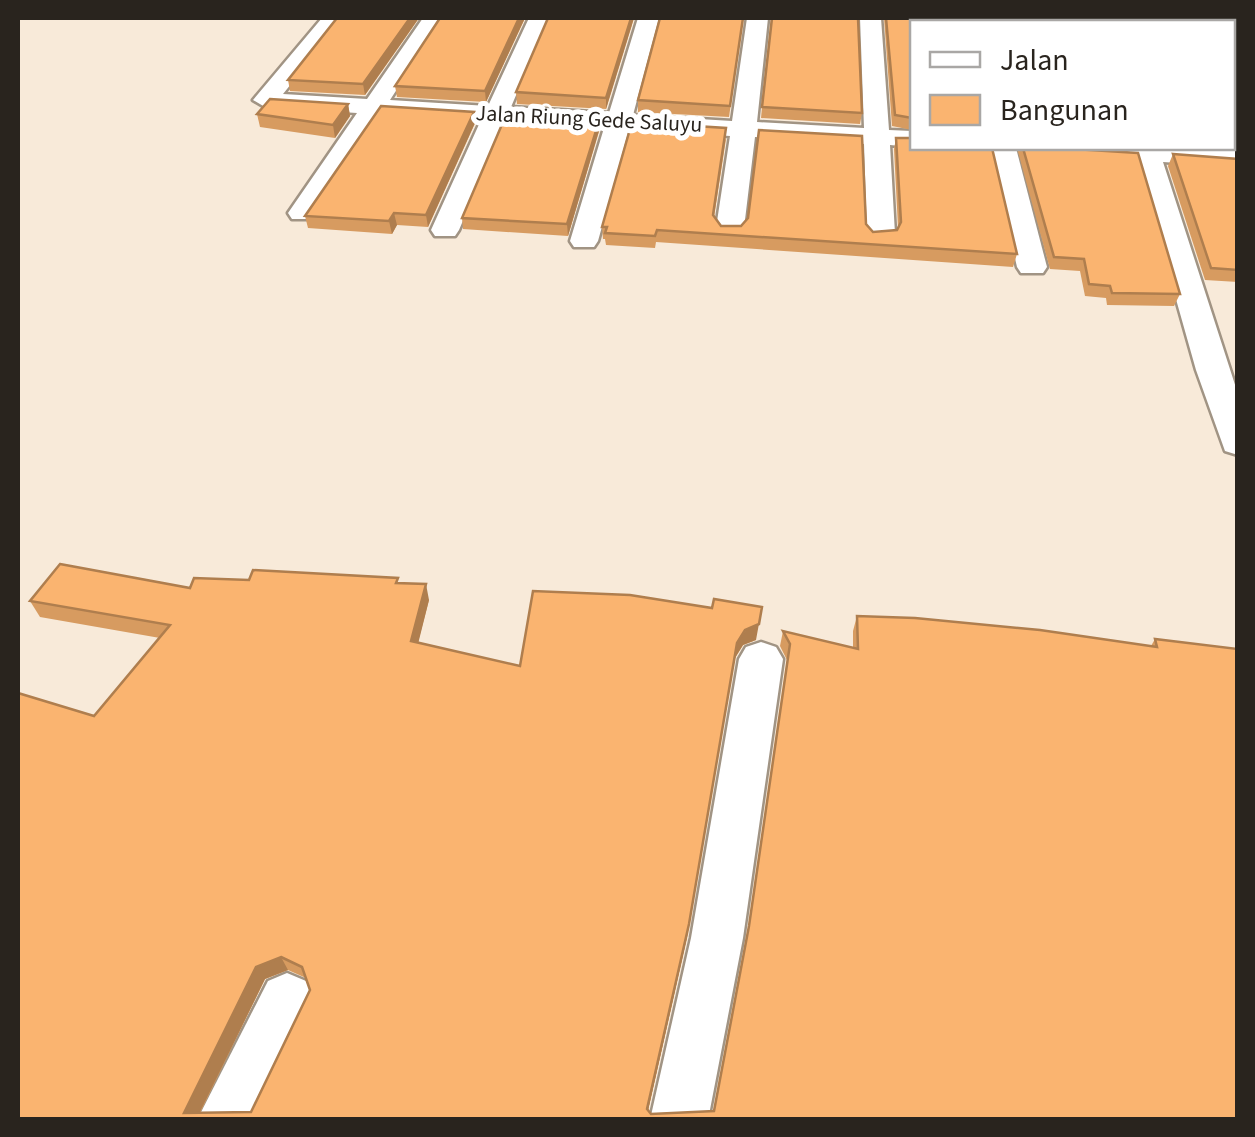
<svg xmlns="http://www.w3.org/2000/svg" width="1255" height="1137" viewBox="0 0 1255 1137" font-family="'Source Sans 3',sans-serif">
<style>
.lines{fill:none;stroke-linecap:round;stroke-linejoin:round}
.minor-casing{stroke:#a19484;stroke-width:5}
.minor{fill:#fff;fill-rule:evenodd}
.wall{fill:#d79b60;fill-rule:evenodd}
.shaded-wall{fill:#af7e4e}
.building{fill:#fab470;stroke:#af7e4e;stroke-width:2.5;fill-rule:evenodd}
.labels{text-anchor:middle;dominant-baseline:central;stroke-width:10;stroke-linejoin:round;paint-order:stroke}
.far-street-label{font-size:22px;fill:#29241e;stroke:#fff}
</style>
<rect width="100%" height="100%" fill="#f8ead9"/>
<g class="lines">
<defs>
<g id="minor">
<polygon points="322,18 344,18 283,94 367,99 423,18 443,18 390,100 488,106 529,18 549,18 511,107 609,113 638,18 659,18 633,115 732,121 747,18 768,18 757,122 864,128 860,18 881,18 889,130 912,131 912,147 890,145 895,234 891,240 871,240 867,234 864,144 755,137 744,228 740,234 720,234 716,228 730,136 629,129 598,241 594,247 574,247 570,241 604,128 505,122 459,230 455,236 435,236 431,230 481,120 381,114 312,219 292,219 288,213 357,113 265,107 253,100"/>
<polygon points="1081,18 1101,18 1104,22 1083,22"/>
<rect x="1232" y="45" width="6" height="14"/>
<polygon points="990,148 1016,148 1047,267 1043,273 1021,273 1017,267"/>
<polygon points="1043,148 1238,151 1238,167 1163,162 1238,394 1238,455 1225,451 1196,370 1137,161 1056,156"/>
<polygon points="761,642 776,647 783,659 743,938 708,1120 650,1120 691,938 739,659 746,647"/>
<polygon points="287,973 306,981 314,1000 257,1120 197,1120 268,981"/>
</g>
</defs>
<!-- minor casing -->
<use href="#minor" class="minor-casing"/>
<!-- minor -->
<use href="#minor" class="minor"/>
</g>
<!-- wall -->
<g class="wall">
<polygon points="419,18 365,95 290,91 288,80"/>
<polygon points="440,18 525,18 486,102 397,97 395,86"/>
<polygon points="548,18 634,18 606,109 517,104 516,92"/>
<polygon points="743,18 729,117 638,112 638,100"/>
<polygon points="771,18 858,18 862,113 860,124 761,118"/>
<polygon points="884,18 1087,18 912,22 912,130 892,126"/>
<polygon points="1232,75 1238,75 1238,148 1199,148 1232,148"/>
<polygon points="348,104 350,116 335,138 260,127 257,114"/>
<polygon points="599,121 599,131 568,236 463,229 462,218"/>
<polygon points="475,123 428,227 397,225 392,234 308,228 305,216"/>
<polygon points="896,138 1017,254 1013,267 656,242 655,248 606,245 605,239 603,239 602,227 726,139 714,217 721,226 866,224 873,232 897,230 898,227 894,149"/>
<polygon points="1017,148 1058,148 1180,294 1174,306 1107,305 1106,298 1085,296 1080,271 1050,269"/>
<polygon points="1173,154 1238,159 1238,282 1205,280 1168,166"/>
<path d="M249 580 399 583 429 600 418 642 520 666 756 640 743 645 735 658 687 937 648 1111 651 1114 714 1111 747 939 787 660 780 646 783 631 853 648V631L857 616 1151 646 1155 639 1238 1120H18L94 716 160 638 40 617 30 601 190 588ZM288 970 306 978 310 990 251 1112 200 1113 265 979Z"/>
</g>
<!-- shaded-wall -->
<g class="shaded-wall">
<polygon points="410,18 419,18 365,95 363,84"/>
<polygon points="519,18 525,18 486,102 485,91"/>
<polygon points="631,18 634,18 606,109 606,98"/>
<polygon points="348,104 350,116 335,138 333,125"/>
<polygon points="474,112 475,123 428,227 426,215"/>
<polygon points="599,121 599,131 568,236 567,224"/>
<polygon points="394,213 397,225 392,234 389,221"/>
<polygon points="426,584 429,600 415,656 411,641"/>
<polygon points="762,607 756,640 743,645 735,658 687,937 646,1119 647,1109 737,643"/>
<polygon points="281,957 288,970 265,979 196,1120 184,1113 256,967"/>
</g>
<!-- building -->
<g class="building">
<polygon points="337,18 410,18 363,84 288,80"/>
<polygon points="440,18 519,18 485,91 395,86"/>
<polygon points="548,18 631,18 606,98 516,92"/>
<polygon points="660,18 743,18 730,106 638,100"/>
<polygon points="772,18 858,18 862,113 762,107"/>
<polygon points="886,18 1087,18 1089,22 912,22 912,118 895,115"/>
<rect x="1232" y="75" width="6" height="62"/>
<polygon points="270,99 348,104 333,125 257,114"/>
<polygon points="381,106 474,112 426,215 394,213 389,221 305,216"/>
<polygon points="506,115 599,121 567,224 462,218"/>
<polygon points="632,122 726,128 713,215 721,226 741,226 748,218 759,130 862,136 866,224 873,232 897,230 901,222 896,138 912,138 912,148 992,148 1017,254 657,230 655,236 605,233 607,227 602,227"/>
<polygon points="1023,148 1058,148 1138,153 1180,294 1112,293 1110,286 1089,284 1084,259 1054,257"/>
<polygon points="1173,154 1238,159 1238,270 1211,268"/>
<path d="M60 564 190 588 194 578 249 580 253 570 398 578 396 583 426 584 411 641 520 666 533 591 630 595 712 608 714 599 762 607 759 624 745 630 737 643 689 924 647 1109 651 1114 714 1111 749 926 790 644 783 631 858 649 857 616 915 618 1040 630 1157 647 1155 639 1238 649V1120H18V693L94 716 170 625 30 601ZM281 957 302 967 310 990 251 1112 184 1113 256 967Z"/>
</g>
<g class="labels">
<!-- far-street labels -->
<g class="far-street-label">
<text transform="translate(589 119) rotate(3)">Jalan Riung Gede Saluyu</text>
</g>
</g>
<!-- border -->
<rect width="1255" height="1137" fill="none" stroke="#29241e" stroke-width="40"/>
<!-- legend -->
<rect x="910" y="20" width="325" height="130" fill="#ffffff" stroke="#a9a7a5" stroke-width="2.5"/>
<rect x="930" y="52" width="50" height="15" fill="#ffffff" stroke="#a9a7a5" stroke-width="2.5"/>
<text x="1000" y="70" font-size="30" fill="#29241e">Jalan</text>
<rect x="930" y="95" width="50" height="30" fill="#fab470" stroke="#a9a7a5" stroke-width="2.5"/>
<text x="1000" y="120" font-size="30" fill="#29241e">Bangunan</text>
</svg>
